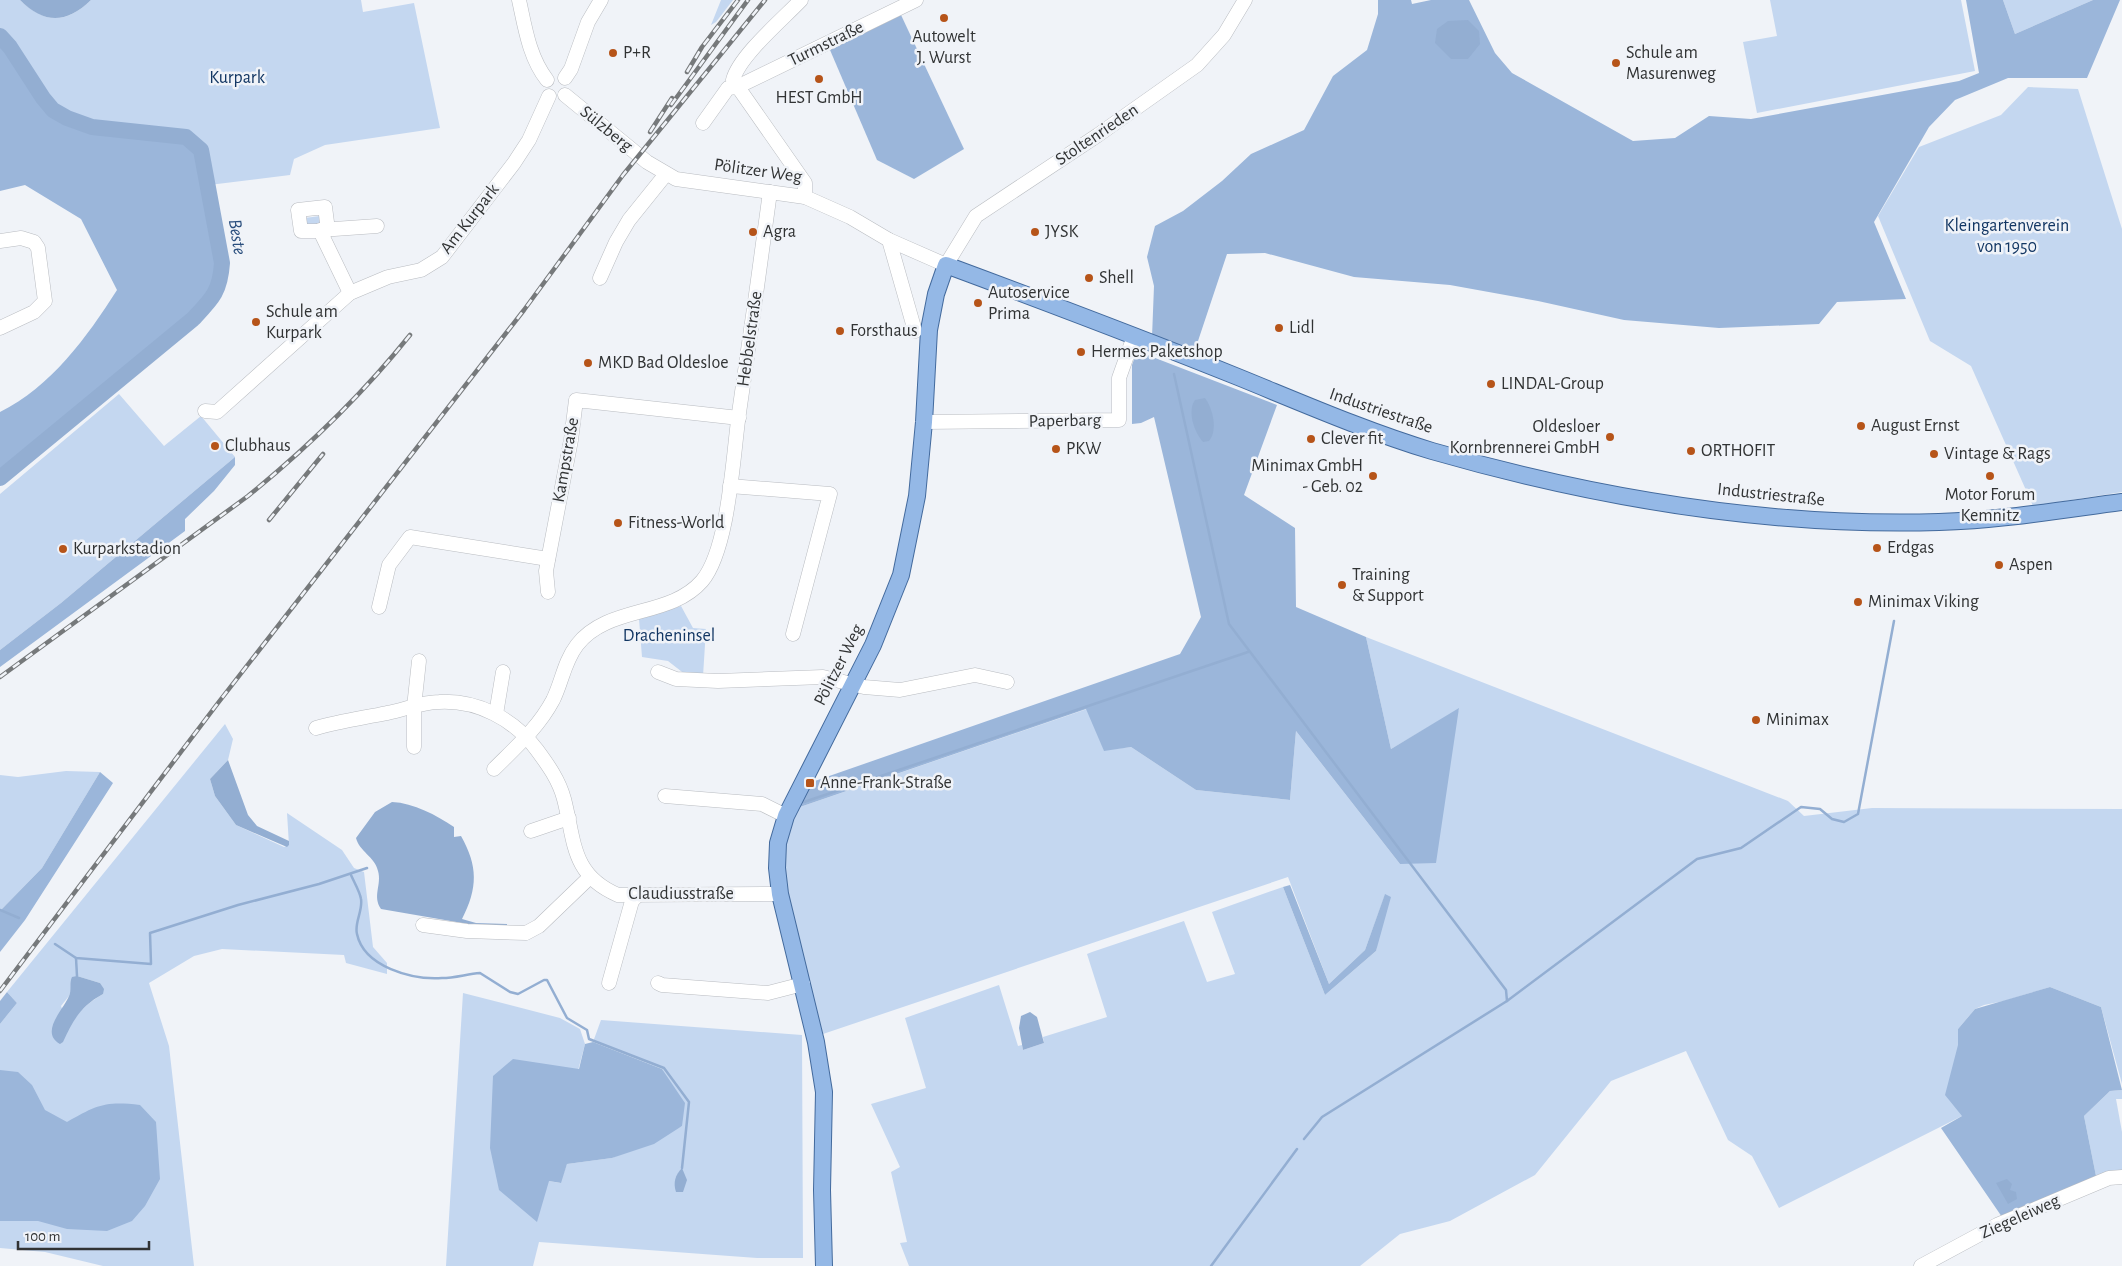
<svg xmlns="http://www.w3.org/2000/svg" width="2122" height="1266" viewBox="0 0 2122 1266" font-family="'Alegreya Sans',sans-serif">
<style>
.green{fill:#c4d7f0;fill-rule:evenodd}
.forest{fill:#9bb6da}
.water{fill:#93aed2}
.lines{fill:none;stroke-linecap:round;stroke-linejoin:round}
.stream{stroke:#93aed2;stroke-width:2.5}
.river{stroke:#93aed2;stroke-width:16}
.minor-casing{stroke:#b9bcc1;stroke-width:15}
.major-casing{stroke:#436a9d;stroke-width:18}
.minor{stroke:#fff;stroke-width:14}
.major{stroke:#94b8e6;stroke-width:16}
.rail-casing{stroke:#76797b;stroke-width:4.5}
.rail{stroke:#f0f3f8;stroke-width:2.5;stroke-dasharray:8;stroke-linecap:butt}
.poi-dot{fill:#b65419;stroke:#f0f3f8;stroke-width:2}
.labels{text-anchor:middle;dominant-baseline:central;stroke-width:5;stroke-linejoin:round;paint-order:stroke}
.poi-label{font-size:18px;fill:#313334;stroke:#f0f3f8;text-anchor:start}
.street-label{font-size:18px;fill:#313334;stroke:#f0f3f8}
.park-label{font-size:18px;fill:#123663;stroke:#f0f3f8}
.water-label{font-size:19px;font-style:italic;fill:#2b4f7e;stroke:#f0f3f8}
</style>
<rect width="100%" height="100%" fill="#f0f3f8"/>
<!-- green -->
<g class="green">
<path d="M0 0H20C45 24 66 24 91 0H361L363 12 414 3 440 128 325 145 294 159 290 175 209 185 201 150 186 137 92 127 67 118 53 110 0 36Z"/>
<polygon points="721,0 733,0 716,22 711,25"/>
<polygon points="1770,0 1961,0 1975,71 1757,113 1743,42 1777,36"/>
<polygon points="2003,0 2093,0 2015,34"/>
<polygon points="2028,87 2078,89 2122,229 2122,492 2033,506 1971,366 1930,341 1878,216 1919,147 2001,115"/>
<polygon points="320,216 321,224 306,226 305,218"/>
<polygon points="119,394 164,446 201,416 235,457 61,603 0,650 0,494"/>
<polygon points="681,606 693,628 706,629 703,676 686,675 668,661 642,657 639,619"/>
<polygon points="1366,637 1788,801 1804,816 1872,808 2122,809 2122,1084 2101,1007 2050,987 2004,1001 1984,1005 1975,1009 1958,1029 1962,1116 1779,1208 1752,1156 1728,1140 1686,1051 1611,1081 1535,1175 1450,1221 1400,1234 1360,1266 909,1266 900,1243 907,1242 891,1172 900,1167 871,1104 926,1088 905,1018 999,985 1018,1046 1022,1045 1023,1050 1044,1043 1043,1037 1107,1017 1087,954 1092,952 1184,921 1207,982 1235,974 1212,912 1283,887 1325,995 1376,951 1385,895 1365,950 1329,984 1288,877 823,1034 785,894 784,845 797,808 1087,709 1104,750 1131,747 1196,790 1290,800 1296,731 1400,864 1459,709 1391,749"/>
<path d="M225 724 233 739 228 760 210 779 215 796 236 825 284 847 289 845 287 813 342 850 354 868 364 872 373 947 387 963V974L346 963 344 955 222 949 194 956 149 983 169 1046 194 1266H103L45 1252 0 1248V1024L17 1003 7 992ZM77 976 100 983 103 994C87 1004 78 1011 69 1028L61 1006 69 996Z"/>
<polygon points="66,771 100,772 42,868 0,911 0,775 18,777"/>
<polygon points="463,993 560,1018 580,1029 585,1044 549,1181 560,1183 567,1164 612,1158 682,1126 662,1069 593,1042 601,1020 802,1035 803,1258 757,1258 539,1242 533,1266 446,1266"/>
<polygon points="2122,1090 2122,1099 2116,1099 2122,1132 2122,1172 2096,1176 2084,1116 2110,1091"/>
</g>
<!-- forest -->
<g class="forest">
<polygon points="1378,0 1411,0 1412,4 1431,0 1469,0 1495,53 1512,73 1633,141 1675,138 1709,116 1751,119 1959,81 1979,73 1966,0 2003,0 2015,34 2093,0 2120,0 2087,78 2008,78 1955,100 1929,127 1874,222 1906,299 1837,302 1819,324 1719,328 1624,320 1538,301 1450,285 1354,277 1265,253 1227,254 1194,353 1152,337 1154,286 1147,257 1155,226 1183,211 1222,181 1251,154 1304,130 1333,76 1367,50 1378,14"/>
<polygon points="901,15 964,149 914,179 877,160 830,50"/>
<path d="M0 36 10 47 43 98 53 110 67 118 92 127 186 137 201 150 222 263C220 292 212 299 193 319L0 478V412C51 387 87 337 117 290L81 219 25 185 0 191Z"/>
<polygon points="1137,351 1277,405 1244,495 1295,528 1296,607 1366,637 1391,749 1459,708 1436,863 1400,864 1296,731 1290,800 1196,790 1131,747 1104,751 1086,709 797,808 812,782 1180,654 1201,617 1154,417 1141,423 1132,424 1132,365"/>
<polygon points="235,457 235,465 214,491 185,519 185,531 0,667 0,650 61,603"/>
<polygon points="100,772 113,783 25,920 0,952 0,911 42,868"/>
<polygon points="1290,885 1329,984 1365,950 1385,894 1391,897 1376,951 1325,995 1283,887"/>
<polygon points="2050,987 2101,1007 2122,1090 2110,1091 2084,1116 2096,1176 2002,1217 1941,1128 1962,1116 1945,1095 1958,1045 1958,1029 1975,1009"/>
<polygon points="7,992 17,1003 0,1024 0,1001"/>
<polygon points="593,1042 662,1069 685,1103 682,1126 654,1144 612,1158 567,1164 561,1183 549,1181 537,1222 499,1190 490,1148 493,1076 513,1059 579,1069 585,1044"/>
<path d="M0 1070 18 1072 32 1085 45 1110 67 1122C97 1105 105 1101 140 1105L156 1122 160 1179 145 1206 132 1221 107 1231 67 1229 38 1221H0Z"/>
</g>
<!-- water -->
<g class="water">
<path d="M20 0H91C66 24 44 24 20 0Z"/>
<polygon points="1468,20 1479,31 1480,44 1468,59 1451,59 1435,43 1437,29 1448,21"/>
<path d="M1205 398C1213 409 1218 430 1209 441L1203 442C1194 432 1187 411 1195 400Z"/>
<polygon points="228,760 248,815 257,826 289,841 289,845 287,847 236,825 215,796 210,779"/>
<path d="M392 802C414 803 436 815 454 827V837L461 836C478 866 478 888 462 919L476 923 507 924V927L468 924 381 909C372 896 382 885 378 871 375 857 359 851 356 838L375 812Z"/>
<path d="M77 976 100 983 104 989 103 994C81 1006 73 1020 63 1042L60 1044C39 1032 64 1009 69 996 72 990 69 983 72 977Z"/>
<polygon points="1030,1012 1037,1017 1044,1043 1023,1050 1019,1028 1021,1016"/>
<path d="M682 1168 687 1180 683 1192H676C673 1183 675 1175 682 1168Z"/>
<polygon points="2007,1179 2012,1184 2010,1190 2016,1192 2017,1199 2008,1204 1996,1183"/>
</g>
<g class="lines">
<!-- stream -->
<g class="stream">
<polyline points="1174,374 1229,624 1506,990 1507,1001 1322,1117 1304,1139"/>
<polyline points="804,802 1248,652"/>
<path d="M351 875C354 882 360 892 361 899 363 911 354 923 357 934 364 967 412 980 442 978 455 978 467 974 480 973L510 992 518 994 544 980H547L567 1018 587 1030 589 1039 664 1068 689 1102 682 1168"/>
<polyline points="0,910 19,918"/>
<polyline points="55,944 76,958 151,964 150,933 238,905 319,884 367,868"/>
<polyline points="76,958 77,976"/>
<polyline points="1507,1001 1697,859 1741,848 1801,807 1820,809 1832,819 1844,822 1858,814 1894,621"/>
<polyline points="1211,1266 1297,1149"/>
</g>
<!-- river -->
<path class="river" d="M0 36 10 47 43 98 53 110 67 118 92 127 186 137 201 150 222 263C220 292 212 299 193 319L0 478"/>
<defs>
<g id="minor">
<path d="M519 0C525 27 529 57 547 80"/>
<path d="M801 0C783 19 739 56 733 80L805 183V197"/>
<polyline points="565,78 571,69 588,22 601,0"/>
<polyline points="565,95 647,162 676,179 805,197 850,217 889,240 946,265 976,216 1098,135 1197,65 1224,35 1245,0"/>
<polyline points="703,123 728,88 737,87 916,0"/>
<polyline points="320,230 377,226"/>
<polyline points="328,230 325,207 298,210 301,231 320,231 350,293"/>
<polyline points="889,240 915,331"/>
<polyline points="0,241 21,238 34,242 38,248 45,301 34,312 0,328"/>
<polyline points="600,278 616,242 629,220 666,174"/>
<polyline points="205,411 217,412 350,293 388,277 421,270 442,257 514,163 529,140 549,96"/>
<polyline points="924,422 1119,420 1119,378 1134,336"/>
<polyline points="730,486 830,494 793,634"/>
<polyline points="548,592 546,571 571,440 576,400 739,418"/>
<polyline points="379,607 389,565 410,537 548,559"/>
<polyline points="658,672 676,679 718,681 823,677 864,687 900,690 975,675 1007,682"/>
<polyline points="496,714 503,672"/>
<path d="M316 728C340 721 363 718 387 713 404 710 422 702 439 702 478 700 514 719 537 750 548 765 559 780 564 799 575 841 571 875 618 895L780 894"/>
<polyline points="414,747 414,707 419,661"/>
<path d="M494 769C516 747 538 728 553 700 562 682 564 662 577 645 608 605 670 618 702 581 729 549 733 455 739 413 750 339 760 266 770 192"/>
<polyline points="665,796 762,804 786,816"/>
<polyline points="531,831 569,818"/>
<polyline points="423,925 467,931 526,933 539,926 590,877"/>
<polyline points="609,983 632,901 638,895"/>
<polyline points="658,983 662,985 768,993 803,984"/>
<polyline points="1921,1266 1997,1225 2109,1178 2122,1177"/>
</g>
<path id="major" d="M824 1266 822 1190 824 1092 816 1042 780 894 777 868 778 843 786 816 873 645 901 575 917 496 924 422 929 330 936 294 946 265C1043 301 1141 338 1238 377 1302 403 1366 431 1432 451 1595 498 1769 527 1939 522 2001 520 2061 510 2122 502"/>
</defs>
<!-- minor casing -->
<use href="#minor" class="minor-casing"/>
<!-- major casing -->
<use href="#major" class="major-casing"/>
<!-- minor -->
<use href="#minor" class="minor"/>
<!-- major -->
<use href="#major" class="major"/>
<defs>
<g id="rail">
<polyline points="687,72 702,47 738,0"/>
<polyline points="671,105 748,0"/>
<polyline points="650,132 672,98"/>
<polyline points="269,520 323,454"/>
<path d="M0 677 248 496C307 448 362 395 410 335"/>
<polyline points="0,991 218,703 524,310 623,175 765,0"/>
</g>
</defs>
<!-- rail casing -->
<use href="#rail" class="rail-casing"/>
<!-- rail -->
<use href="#rail" class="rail"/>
</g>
<!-- markers -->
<g class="poi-dot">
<circle cx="944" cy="18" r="5"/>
<circle cx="613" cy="53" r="5"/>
<circle cx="1616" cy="63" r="5"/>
<circle cx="819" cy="79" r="5"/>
<circle cx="753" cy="232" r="5"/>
<circle cx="1035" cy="232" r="5"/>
<circle cx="1089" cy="278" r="5"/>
<circle cx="978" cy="303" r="5"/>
<circle cx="256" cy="322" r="5"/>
<circle cx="1279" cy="328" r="5"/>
<circle cx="840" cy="331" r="5"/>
<circle cx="1081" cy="352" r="5"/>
<circle cx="588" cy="363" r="5"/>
<circle cx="1491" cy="384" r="5"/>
<circle cx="1861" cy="426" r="5"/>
<circle cx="1610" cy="437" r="5"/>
<circle cx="1311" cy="439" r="5"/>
<circle cx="215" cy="446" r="5"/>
<circle cx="1056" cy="449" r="5"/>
<circle cx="1691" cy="451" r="5"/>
<circle cx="1934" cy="454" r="5"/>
<circle cx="1373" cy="476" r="5"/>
<circle cx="1990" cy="476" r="5"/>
<circle cx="618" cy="523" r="5"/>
<circle cx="1877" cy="548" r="5"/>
<circle cx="63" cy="549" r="5"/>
<circle cx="1999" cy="565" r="5"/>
<circle cx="1342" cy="585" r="5"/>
<circle cx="1858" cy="602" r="5"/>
<circle cx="1756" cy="720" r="5"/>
<rect x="805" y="778" width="10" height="10" rx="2.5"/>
</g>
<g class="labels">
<!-- poi labels -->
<g class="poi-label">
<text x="944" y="37" text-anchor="middle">Autowelt<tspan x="944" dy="21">J. Wurst</tspan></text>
<text x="623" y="53">P+R</text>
<text x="1626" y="53">Schule am<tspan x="1626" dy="21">Masurenweg</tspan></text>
<text x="819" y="98" text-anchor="middle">HEST GmbH</text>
<text x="763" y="232">Agra</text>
<text x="1045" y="232">JYSK</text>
<text x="1099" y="278">Shell</text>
<text x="988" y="293">Autoservice<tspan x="988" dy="21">Prima</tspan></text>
<text x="266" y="312">Schule am<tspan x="266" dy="21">Kurpark</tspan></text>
<text x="1289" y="328">Lidl</text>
<text x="850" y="331">Forsthaus</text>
<text x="1091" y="352">Hermes Paketshop</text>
<text x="598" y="363">MKD Bad Oldesloe</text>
<text x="1501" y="384">LINDAL-Group</text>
<text x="1871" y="426">August Ernst</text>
<text x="1600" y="427" text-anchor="end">Oldesloer<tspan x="1600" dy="21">Kornbrennerei GmbH</tspan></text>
<text x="1321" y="439">Clever fit</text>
<text x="225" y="446">Clubhaus</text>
<text x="1066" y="449">PKW</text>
<text x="1701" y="451">ORTHOFIT</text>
<text x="1944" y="454">Vintage &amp; Rags</text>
<text x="1363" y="466" text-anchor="end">Minimax GmbH<tspan x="1363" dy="21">- Geb. 02</tspan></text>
<text x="1990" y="495" text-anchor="middle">Motor Forum<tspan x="1990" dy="21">Kemnitz</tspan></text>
<text x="628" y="523">Fitness-World</text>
<text x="1887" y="548">Erdgas</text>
<text x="73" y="549">Kurparkstadion</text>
<text x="2009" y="565">Aspen</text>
<text x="1352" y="575">Training<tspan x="1352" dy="21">&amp; Support</tspan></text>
<text x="1868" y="602">Minimax Viking</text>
<text x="1766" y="720">Minimax</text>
<text x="820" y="783">Anne-Frank-Straße</text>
</g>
<!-- street labels -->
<g class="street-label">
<text transform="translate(826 44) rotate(-26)">Turmstraße</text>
<text transform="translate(606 129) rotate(39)">Sülzberg</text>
<text transform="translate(1097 135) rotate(-34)">Stoltenrieden</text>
<text transform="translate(758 171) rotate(8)">Pölitzer Weg</text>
<text transform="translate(470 219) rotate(-52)">Am Kurpark</text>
<text transform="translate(750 339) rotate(-82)">Hebbelstraße</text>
<text transform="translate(1381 411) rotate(19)">Industriestraße</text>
<text transform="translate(1065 421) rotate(-1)">Paperbarg</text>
<text transform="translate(566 460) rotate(-80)">Kampstraße</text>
<text transform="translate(1771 495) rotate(6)">Industriestraße</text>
<text transform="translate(839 665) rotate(-63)">Pölitzer Weg</text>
<text x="681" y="894">Claudiusstraße</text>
<text transform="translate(2020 1217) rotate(-24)">Ziegeleiweg</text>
</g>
<!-- park labels -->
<g class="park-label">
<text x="237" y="78">Kurpark</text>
<text x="2007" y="226">Kleingartenverein<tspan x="2007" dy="21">von 1950</tspan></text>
<text x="669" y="636">Dracheninsel</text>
</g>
<!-- water labels -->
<g class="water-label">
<text transform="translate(237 237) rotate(81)">Beste</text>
</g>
</g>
<!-- scale -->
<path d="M18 1241v8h131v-8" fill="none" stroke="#313334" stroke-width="2.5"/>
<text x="25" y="1241" font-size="15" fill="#313334" stroke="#f0f3f8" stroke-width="4" paint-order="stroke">100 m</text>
</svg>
